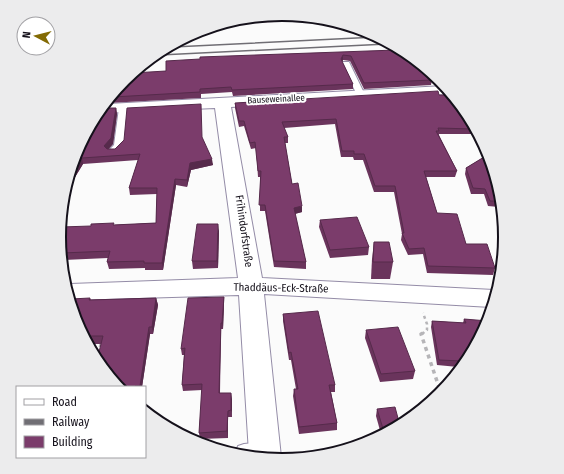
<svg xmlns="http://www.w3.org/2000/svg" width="564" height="474" viewBox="0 0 564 474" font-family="'Fira Sans Condensed',sans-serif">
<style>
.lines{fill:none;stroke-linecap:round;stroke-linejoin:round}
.service-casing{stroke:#948ca7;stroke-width:2}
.minor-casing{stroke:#948ca7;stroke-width:2}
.path-far1{stroke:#b6b5b8;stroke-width:2.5;stroke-dasharray:3 3;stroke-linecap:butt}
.path{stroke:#b6b5b8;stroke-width:3.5;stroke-dasharray:4 4;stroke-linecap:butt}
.service{fill:#fff;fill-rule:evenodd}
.minor{fill:#fff;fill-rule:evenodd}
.rail{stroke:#706e74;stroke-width:1.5}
.wall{fill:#6a345c}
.shaded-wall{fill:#562a4b}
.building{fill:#7b3c6b;stroke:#562a4b}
.labels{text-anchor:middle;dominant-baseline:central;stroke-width:4;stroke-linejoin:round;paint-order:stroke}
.far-street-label{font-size:9px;fill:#15111b;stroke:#fff}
.street-label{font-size:11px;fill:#15111b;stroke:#fff}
.rim{fill:none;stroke:#15111b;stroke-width:2}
</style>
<rect width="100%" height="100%" fill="#fbfbfb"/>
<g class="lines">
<defs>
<g id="service">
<polygon points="343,62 349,62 350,64 365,95 364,97 361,98 357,95 342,64"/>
<polygon points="123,105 127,108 124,146 115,154 109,154 107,152 114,145 119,108"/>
<polygon points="264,442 270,444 273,450 270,456 266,457 236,451 238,446 244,444"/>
</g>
<polygon id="minor" points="444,86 449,94 231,107 262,278 494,290 491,307 264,294 281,457 280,460 249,453 239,295 72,300 68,284 70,284 238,278 215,108 102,113 108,104"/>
</defs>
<!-- service casing -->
<use href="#service" class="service-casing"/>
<!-- minor casing -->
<use href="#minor" class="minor-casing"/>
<!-- path-far1 -->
<polyline class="path-far1" points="422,334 427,330 427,324 423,313"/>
<!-- path -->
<g class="path">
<polyline points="423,333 421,334 441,393"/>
<polyline points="98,355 102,341"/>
</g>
<!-- service -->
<use href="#service" class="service"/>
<!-- minor -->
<use href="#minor" class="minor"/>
<!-- rail -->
<g class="rail">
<polyline points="173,47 377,37"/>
<polyline points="160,55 387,44"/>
</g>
</g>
<!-- wall -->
<g class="wall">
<polygon points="282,14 315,21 239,23"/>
<polygon points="396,50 432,80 431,85 364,89 350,61 343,60 342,62 353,84 353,89 233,96 232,92 201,94 201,98 108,103 124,79 166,71"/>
<polygon points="439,95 450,95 476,134 439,134 439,135 457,171 455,177 426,177 437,213 466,244 495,268 493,275 427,273 423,254 408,255 401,240 402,234 394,192 374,192 363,160 354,160 353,157 341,157 335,124 284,128 288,137 288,143 285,143 292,184 302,212 295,214 306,262 306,269 274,267 265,211 260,211 260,177 258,177 256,148 251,149 244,126 239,127 235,108 235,103"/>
<polygon points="116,108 117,114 113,144 108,149 115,149 202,138 213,165 191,170 187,187 176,185 163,270 145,270 145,268 109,269 107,262 108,258 64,260 59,237 114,225 156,223 157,194 130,195 129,188 138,160 83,164 69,187 76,151"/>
<polygon points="489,154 499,207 488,206 484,194 471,194 465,174 466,168"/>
<polygon points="320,220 369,247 368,255 330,258 319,227"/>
<polygon points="219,231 218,268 193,269 192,261"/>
<polygon points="374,242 393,262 390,279 371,279 372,259"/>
<polygon points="224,297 224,304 223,329 221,329 220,393 231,393 232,417 228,417 228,438 200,439 199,433 202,390 183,391 182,385 184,355 182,355 181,349"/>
<polygon points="90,298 91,300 156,298 158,305 153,334 150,334 142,387 119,387 101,344 90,344 76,322"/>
<polygon points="283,314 335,385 335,392 331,392 337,423 337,430 299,434 293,396 294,389 296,389 291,360 289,360 283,321"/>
<polygon points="464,319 488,323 458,367 437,365 431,327 432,321 463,323"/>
<polygon points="366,330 415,371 413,379 380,382 365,338"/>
<polygon points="377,409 399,422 381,434 376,416"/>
</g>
<!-- shaded-wall -->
<g class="shaded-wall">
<polygon points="343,55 343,60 341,65 341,59"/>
<polygon points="116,108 117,114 113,144 106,152 104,146"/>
<polygon points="82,158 83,164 69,187 72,174"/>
<polygon points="212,159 213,165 191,170 187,187 187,180 190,163"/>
<polygon points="175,179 176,185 163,270 162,263"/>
<polygon points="302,206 302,212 294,214 294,208"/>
<polygon points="218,224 219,231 218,268 217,261"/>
<polygon points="224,297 224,304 223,329 222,323"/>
<polygon points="156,298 158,305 153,334 152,327"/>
<polygon points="221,323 221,329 219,400 219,393"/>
<polygon points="149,327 150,334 142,387 140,387"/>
<polygon points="231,393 232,399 232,417 231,410"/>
<polygon points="228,411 228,438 227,431"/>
</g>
<!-- building -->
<g class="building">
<polygon points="282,14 296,17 264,18"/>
<polygon points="396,50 427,71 432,80 364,83 351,56 343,55 341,59 353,84 232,90 231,87 200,89 200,92 113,97 124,79 133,73 166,71 166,61 200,59 200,57"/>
<polygon points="438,91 439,95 450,95 473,129 438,128 439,131 436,131 457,171 424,171 437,213 457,214 466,244 487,244 495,268 428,266 424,248 409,249 402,233 404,233 395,186 375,186 364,154 354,154 354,151 342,151 336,119 282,122 288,137 284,137 292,184 298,183 302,206 294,208 306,262 274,261 265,205 259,205 261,171 258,171 255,142 250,143 244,121 239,121 235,103"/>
<polygon points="201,104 202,137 212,159 190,163 187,180 175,179 162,263 144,263 144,261 107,262 110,251 62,253 59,237 61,227 91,226 91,224 114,223 113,225 156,223 157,188 129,188 140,154 82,158 72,174 76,151 105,108 116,108 111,138 104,146 107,149 115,149 124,140 127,108"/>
<polygon points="489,154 498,201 490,201 485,189 473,188 466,168"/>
<polygon points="357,217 369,247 330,250 320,220"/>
<polygon points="197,224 218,224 217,261 192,261"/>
<polygon points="374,242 389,242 393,262 373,262"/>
<polygon points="224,297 222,323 221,323 219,393 231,393 231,410 228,411 227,431 199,433 202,384 182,385 185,348 181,349 188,298"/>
<polygon points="90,298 89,300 156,298 152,327 149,327 140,386 135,386 135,387 119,387 98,356 103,336 85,336 76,322 71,299"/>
<polygon points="318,311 335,385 329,385 337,423 299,427 294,389 298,389 291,352 289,353 283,314"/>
<polygon points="464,319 488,321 488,323 462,361 439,360 432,321 466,323"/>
<polygon points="398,327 415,371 381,374 366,330"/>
<polygon points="395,407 399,422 384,432 377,409"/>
<polygon points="371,440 367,443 358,445 357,441"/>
</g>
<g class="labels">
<!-- far-street labels -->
<g class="far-street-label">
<text transform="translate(276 99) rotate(-3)">Bauseweinallee</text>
</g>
<!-- street labels -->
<g class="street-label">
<text transform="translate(244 231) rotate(82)">Frihindorfstraße</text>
<text transform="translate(281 288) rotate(1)">Thaddäus-Eck-Straße</text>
</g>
</g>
<!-- crop -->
<path d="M0 0H564V474H0ZM66 237a216 216 0 1 1 432 0a216 216 0 1 1-432 0Z" fill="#ececed" fill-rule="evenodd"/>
<path class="rim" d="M66 237a216 216 0 1 1 432 0a216 216 0 1 1-432 0Z"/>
<!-- legend -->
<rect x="16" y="386" width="130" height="72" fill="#ffffff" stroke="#a1a0a4"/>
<rect x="24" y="399" width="20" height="6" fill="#ffffff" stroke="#a1a0a4"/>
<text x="52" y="406" font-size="12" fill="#15111b">Road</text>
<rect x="24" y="419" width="20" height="6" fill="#706e74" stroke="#a1a0a4"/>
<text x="52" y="426" font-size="12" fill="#15111b">Railway</text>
<rect x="24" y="436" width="20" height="12" fill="#7b3c6b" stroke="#a1a0a4"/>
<text x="52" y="446" font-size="12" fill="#15111b">Building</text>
<!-- north arrow -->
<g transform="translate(36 36) rotate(277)"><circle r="19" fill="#ffffff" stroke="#a1a0a4"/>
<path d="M0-3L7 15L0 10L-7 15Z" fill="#836a04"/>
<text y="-6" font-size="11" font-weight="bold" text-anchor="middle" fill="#15111b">N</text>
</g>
</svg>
